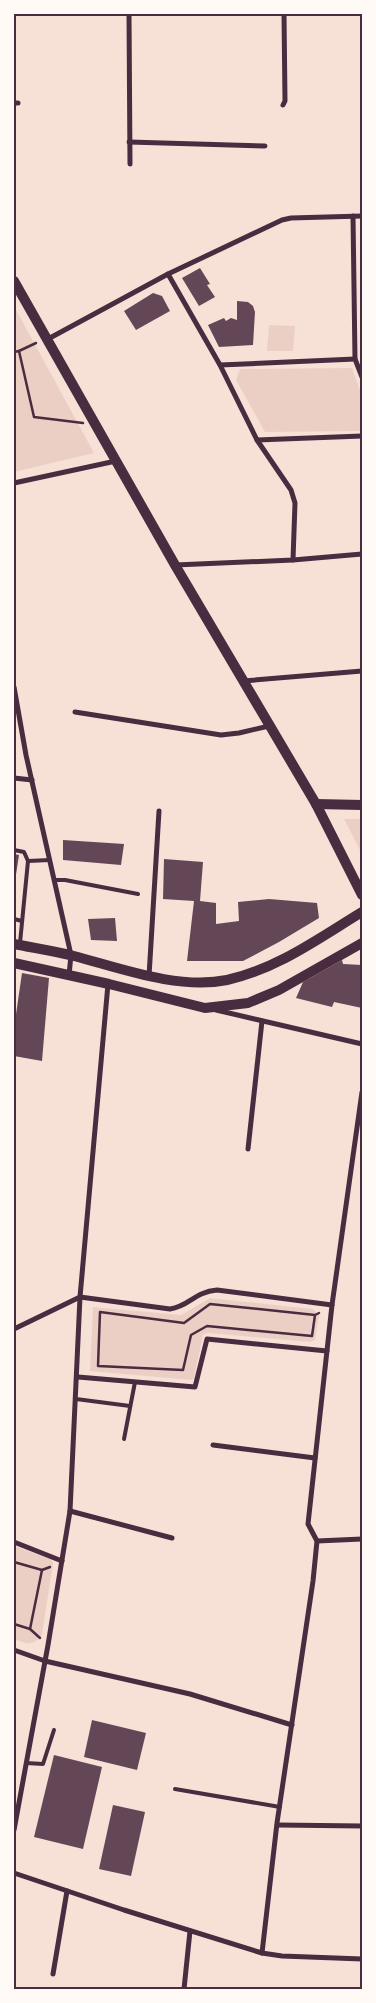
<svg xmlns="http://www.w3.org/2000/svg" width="376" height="2003" viewBox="0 0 376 2003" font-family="Signika,sans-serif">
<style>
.green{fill:#ebcfc5}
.building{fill:#644757}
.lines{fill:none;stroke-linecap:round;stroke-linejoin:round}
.path{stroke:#4a2c40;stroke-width:2.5}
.service{stroke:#4a2c40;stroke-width:4}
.minor{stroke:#4a2c40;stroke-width:5}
.secondary{stroke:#4a2c40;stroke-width:10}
.neatline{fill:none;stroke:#4a2c40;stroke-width:2}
</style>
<rect width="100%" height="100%" fill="#f7e1d7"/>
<!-- green -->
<g class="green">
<polygon points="14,306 94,453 14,472"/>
<polygon points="269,325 295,326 293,351 267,351"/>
<polygon points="352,368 362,396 362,431 265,432 236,380 240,369"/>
<polygon points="344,819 362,819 362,854"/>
<polygon points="210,1298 313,1309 319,1315 315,1340 310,1342 208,1333 203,1335 194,1378 191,1380 90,1371 93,1307 181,1315"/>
<path d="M14 1546 50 1559 53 1563 42 1635C32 1647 27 1644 14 1639Z"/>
</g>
<!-- building -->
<g class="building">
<polygon points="200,268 210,284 207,285 215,297 199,306 182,278"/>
<polygon points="153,293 162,296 170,311 136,330 124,311"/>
<polygon points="237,301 248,302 253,306 255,312 253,345 219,347 208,325 224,318 226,321 231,318 237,320"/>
<polygon points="63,840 124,844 121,865 63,860"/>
<polygon points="14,854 19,855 15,881 14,881"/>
<polygon points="164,859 203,862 200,901 216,903 216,924 239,921 238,902 269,899 317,903 319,918 279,942 243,961 187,961 194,901 163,899"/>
<polygon points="115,918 117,941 91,940 88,919"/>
<polygon points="342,960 343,964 362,965 362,1008 334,1002 332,1007 296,998 303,982"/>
<polygon points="22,973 49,978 42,1061 14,1056 14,1028"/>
<polygon points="92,1720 146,1733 137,1770 84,1757"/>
<polygon points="54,1755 102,1767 83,1849 34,1837"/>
<polygon points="113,1805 145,1812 131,1876 99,1869"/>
</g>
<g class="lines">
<!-- path -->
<g class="path">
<polyline points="36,343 19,351 34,417 83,423"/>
<polyline points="14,352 19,351"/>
<polyline points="315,1315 312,1336 207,1326 191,1335 183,1370 98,1366 100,1312 184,1323 210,1304 315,1315 319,1313"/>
<polyline points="14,1562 42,1570 50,1567"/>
<polyline points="14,1624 30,1629 42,1570"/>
<polyline points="30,1629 40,1638"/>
</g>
<!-- service -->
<g class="service">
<polyline points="14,850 24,852 28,861 20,943"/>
<polyline points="28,861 50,860"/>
<polyline points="55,880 65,880 138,894"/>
<polyline points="14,919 22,921"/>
<polyline points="76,1399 130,1406"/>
<polyline points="124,1439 135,1382"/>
<polyline points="26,1763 43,1764 54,1730"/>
<polyline points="175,1789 280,1807"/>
</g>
<!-- minor -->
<g class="minor">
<polyline points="129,14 130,164"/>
<polyline points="14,103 18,103"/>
<polyline points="283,105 285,101 284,14"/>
<polyline points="129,142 265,146"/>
<polyline points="353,216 355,359 362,377"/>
<polyline points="168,274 220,365 257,440 291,490 295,503 293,560"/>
<polyline points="48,339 168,274 282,220 291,218 362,216"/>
<polyline points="220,365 355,359"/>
<polyline points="257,440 362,436"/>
<polyline points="14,483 116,461"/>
<polyline points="175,565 293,560 362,554"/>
<polyline points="243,681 362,671"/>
<polyline points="14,687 26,755 71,955 69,975"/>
<polyline points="75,712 221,735 239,733 269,726"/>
<polyline points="14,778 32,780"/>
<polyline points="149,976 159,811"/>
<polyline points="216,1010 362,1044"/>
<polyline points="248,1149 262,1021"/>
<path d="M14 1329 80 1297 170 1309C190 1306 194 1292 217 1290L332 1305"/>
<polyline points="78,1377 195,1387 207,1339 327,1351"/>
<polyline points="213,1445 315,1458"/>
<polyline points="70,1511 172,1538"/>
<polyline points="317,1541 362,1539"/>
<polyline points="14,1542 62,1561"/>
<polyline points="14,1650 45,1661 190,1694 292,1725"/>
<polyline points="278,1825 362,1826"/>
<polyline points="14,1830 48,1645 70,1511 80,1297 108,984"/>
<polyline points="14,1873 124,1910 262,1953 282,1956 362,1959"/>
<polyline points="262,1953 277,1823 313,1581 317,1541 308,1524 332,1305 362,1092"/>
<polyline points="53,1974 67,1891"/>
<polyline points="184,1989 190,1931"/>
</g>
<!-- secondary -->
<g class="secondary">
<polyline points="14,281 175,565 316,804 362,895"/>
<polyline points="316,804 362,805"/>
<path d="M14 944C34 948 54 951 74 956 120 968 178 990 227 980 277 969 319 938 362 912"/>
<polyline points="14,963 109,984 205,1008 248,1003 279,990 362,943"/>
</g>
</g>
<!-- border -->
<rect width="376" height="2003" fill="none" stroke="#fffaf5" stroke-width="30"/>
<rect x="15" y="15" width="346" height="1973" class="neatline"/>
</svg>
